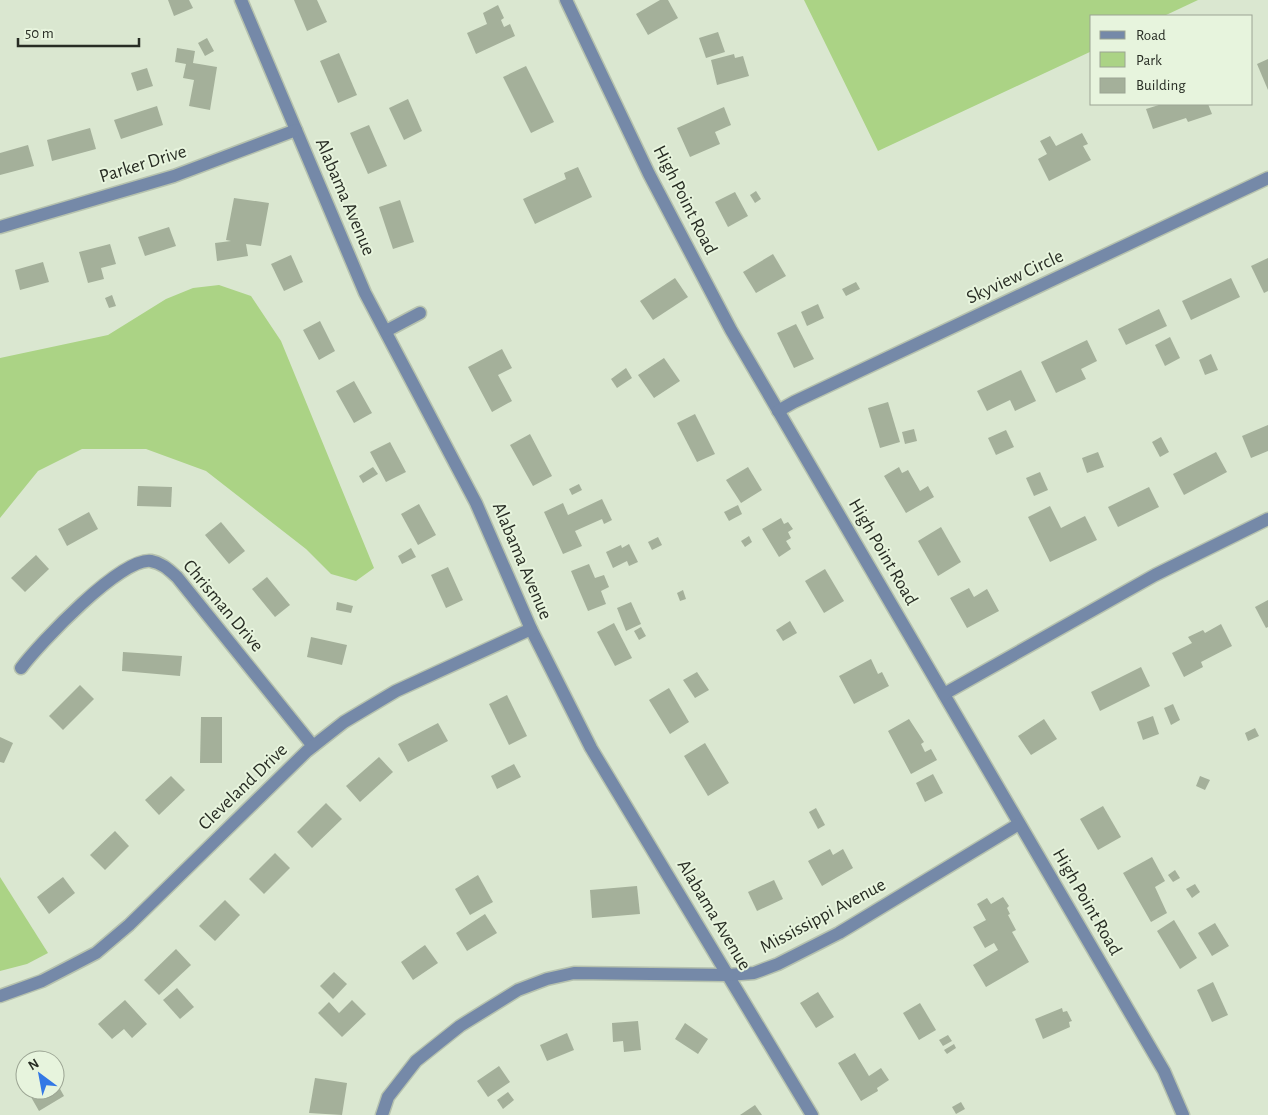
<svg xmlns="http://www.w3.org/2000/svg" width="1268" height="1115" viewBox="0 0 1268 1115" font-family="'Alegreya Sans',sans-serif">
<style>
.green{fill:#abd385}
.building{fill:#a4b09a}
.lines{fill:none;stroke-linecap:round;stroke-linejoin:round}
.minor-casing{stroke:#b6c2ae;stroke-width:15}
.minor{stroke:#7589a8;stroke-width:12}
.labels{text-anchor:middle;dominant-baseline:central;stroke-width:4;stroke-linejoin:round;paint-order:stroke}
.street-label{font-size:19px;fill:#282d24;stroke:#e7f4dd}
</style>
<rect width="100%" height="100%" fill="#dae7d0"/>
<!-- green -->
<g class="green">
<polygon points="804,0 1198,0 1164,16 1092,16 1092,51 878,151"/>
<polygon points="219,285 251,296 281,341 374,568 356,581 331,574 306,549 206,471 146,449 82,449 38,471 0,518 0,358 108,335 166,299 193,288"/>
<polygon points="0,877 48,953 27,964 0,971"/>
</g>
<!-- building -->
<g class="building">
<polygon points="168,0 189,0 193,8 174,16"/>
<polygon points="294,0 317,0 327,22 307,31"/>
<polygon points="660,0 668,0 678,18 648,35 636,14"/>
<polygon points="498,5 504,18 501,20 504,27 510,24 515,36 476,54 467,33 487,24 483,13"/>
<polygon points="718,32 725,52 706,58 699,38"/>
<polygon points="207,38 214,51 205,56 198,43"/>
<polygon points="177,48 195,51 193,63 217,67 210,110 189,106 194,80 183,78 186,64 175,62"/>
<polygon points="339,53 357,95 338,103 320,61"/>
<polygon points="734,54 735,58 743,56 749,76 717,85 711,60"/>
<polygon points="1268,59 1268,90 1257,64"/>
<polygon points="526,66 554,122 531,133 503,77"/>
<polygon points="147,68 153,86 137,91 131,73"/>
<polygon points="408,99 422,131 404,140 389,108"/>
<polygon points="1162,104 1208,104 1212,114 1188,122 1186,118 1153,129 1146,109"/>
<polygon points="157,106 163,125 121,139 114,120"/>
<polygon points="724,107 731,125 715,132 720,144 690,157 677,128"/>
<polygon points="369,125 387,166 368,174 350,133"/>
<polygon points="90,128 96,149 52,161 47,140"/>
<polygon points="1082,133 1088,144 1083,146 1091,160 1049,181 1038,159 1047,154 1040,141 1050,136 1056,146"/>
<polygon points="28,145 34,166 0,175 0,153"/>
<polygon points="578,167 592,197 535,224 523,199 566,179 564,173"/>
<polygon points="756,191 761,199 755,203 750,195"/>
<polygon points="735,192 748,216 728,227 715,202"/>
<polygon points="234,198 269,203 261,246 246,244 248,256 217,261 215,243 231,241 226,240"/>
<polygon points="400,200 414,242 393,249 379,207"/>
<polygon points="169,227 176,246 145,256 138,237"/>
<polygon points="110,244 116,264 101,268 104,279 88,283 79,252"/>
<polygon points="773,254 786,276 756,293 743,272"/>
<polygon points="291,255 303,282 284,291 271,264"/>
<polygon points="1268,258 1268,291 1264,293 1251,266"/>
<polygon points="43,262 49,282 20,290 15,270"/>
<polygon points="675,278 688,297 653,320 640,301"/>
<polygon points="1231,278 1240,297 1191,320 1182,301"/>
<polygon points="856,282 860,289 846,296 842,289"/>
<polygon points="112,295 116,306 109,308 105,298"/>
<polygon points="818,304 824,318 807,326 801,312"/>
<polygon points="1159,309 1167,326 1126,345 1118,329"/>
<polygon points="320,321 335,351 319,360 303,330"/>
<polygon points="796,324 814,359 794,368 777,333"/>
<polygon points="1170,337 1180,358 1165,366 1155,345"/>
<polygon points="1087,340 1097,361 1081,369 1086,379 1056,393 1041,362"/>
<polygon points="502,349 512,368 498,375 512,401 492,412 468,367"/>
<polygon points="1211,354 1218,370 1205,375 1199,360"/>
<polygon points="664,358 680,381 654,398 638,375"/>
<polygon points="626,368 632,378 617,388 611,379"/>
<polygon points="1021,370 1036,401 1015,411 1010,400 987,411 977,391"/>
<polygon points="354,381 372,413 354,423 336,391"/>
<polygon points="888,402 900,442 880,448 868,408"/>
<polygon points="695,414 715,454 697,462 677,423"/>
<polygon points="1268,425 1268,451 1251,458 1242,436"/>
<polygon points="914,429 917,441 905,444 902,432"/>
<polygon points="1006,430 1014,447 996,455 988,438"/>
<polygon points="530,434 552,476 533,486 510,445"/>
<polygon points="1161,437 1169,452 1160,457 1152,442"/>
<polygon points="390,442 406,472 386,482 370,452"/>
<polygon points="1098,452 1104,467 1087,473 1082,458"/>
<polygon points="1216,452 1227,472 1184,495 1173,474"/>
<polygon points="373,467 378,474 363,483 359,476"/>
<polygon points="748,467 762,490 741,503 726,480"/>
<polygon points="899,467 902,473 908,470 920,491 928,486 934,497 906,513 884,476"/>
<polygon points="1040,472 1048,490 1034,496 1026,478"/>
<polygon points="579,484 582,490 572,495 569,489"/>
<polygon points="138,486 172,487 171,507 137,506"/>
<polygon points="1149,487 1159,507 1118,527 1108,507"/>
<polygon points="602,499 612,520 604,524 602,519 575,531 582,546 563,554 544,512 563,503 568,515"/>
<polygon points="419,504 436,535 418,545 401,514"/>
<polygon points="738,505 742,514 729,521 724,512"/>
<polygon points="1050,506 1061,528 1085,516 1097,540 1050,562 1028,517"/>
<polygon points="89,512 98,529 67,546 58,529"/>
<polygon points="781,518 784,524 788,522 793,529 788,532 791,538 786,541 791,549 779,557 762,529"/>
<polygon points="221,522 245,551 229,564 205,535"/>
<polygon points="941,527 961,562 938,576 918,541"/>
<polygon points="749,536 752,542 745,547 741,541"/>
<polygon points="658,537 662,545 652,550 648,542"/>
<polygon points="629,544 638,562 629,566 627,561 613,568 606,552 621,545 622,548"/>
<polygon points="411,548 416,557 402,564 398,556"/>
<polygon points="36,555 49,569 25,592 11,578"/>
<polygon points="589,564 595,578 604,575 609,587 601,591 606,604 588,611 571,571"/>
<polygon points="448,567 463,600 446,608 431,575"/>
<polygon points="825,569 844,601 824,613 805,581"/>
<polygon points="267,577 290,605 275,617 252,589"/>
<polygon points="969,588 974,597 987,589 999,611 967,628 950,598"/>
<polygon points="683,590 686,599 680,601 677,593"/>
<polygon points="1268,600 1268,627 1266,628 1255,607"/>
<polygon points="337,602 353,606 351,613 336,610"/>
<polygon points="631,602 641,624 626,631 617,608"/>
<polygon points="790,621 797,633 783,641 776,630"/>
<polygon points="614,623 632,658 615,666 597,632"/>
<polygon points="1221,624 1232,646 1201,662 1203,667 1184,677 1172,653 1192,643 1188,637 1203,630 1205,633"/>
<polygon points="641,627 646,636 639,640 634,631"/>
<polygon points="311,637 347,645 342,665 307,657"/>
<polygon points="123,652 182,656 180,676 122,671"/>
<polygon points="871,659 878,674 882,672 889,686 854,704 839,676"/>
<polygon points="1141,667 1150,686 1100,711 1091,692"/>
<polygon points="697,672 709,690 695,698 683,680"/>
<polygon points="80,685 94,699 63,730 49,716"/>
<polygon points="669,688 689,722 670,734 649,700"/>
<polygon points="507,695 527,736 509,745 489,704"/>
<polygon points="1173,704 1180,720 1171,725 1164,708"/>
<polygon points="1153,716 1159,734 1143,740 1137,722"/>
<polygon points="201,717 222,717 222,763 200,763"/>
<polygon points="909,719 924,742 921,744 925,752 931,749 937,760 911,774 888,731"/>
<polygon points="1044,719 1057,739 1031,755 1018,736"/>
<polygon points="438,723 448,741 408,762 398,744"/>
<polygon points="1255,728 1259,736 1248,741 1245,733"/>
<polygon points="0,737 13,743 4,763 0,762"/>
<polygon points="705,743 729,783 708,796 684,756"/>
<polygon points="379,757 393,772 360,802 346,786"/>
<polygon points="514,764 521,777 497,789 491,776"/>
<polygon points="933,774 943,793 925,802 916,783"/>
<polygon points="171,776 185,790 159,815 145,800"/>
<polygon points="1200,776 1210,780 1205,790 1196,786"/>
<polygon points="326,803 342,819 312,848 297,832"/>
<polygon points="1103,806 1121,837 1098,850 1080,819"/>
<polygon points="816,808 825,825 818,829 809,812"/>
<polygon points="115,831 129,846 105,870 90,855"/>
<polygon points="830,849 833,855 843,849 853,868 822,886 808,861"/>
<polygon points="275,853 290,868 264,894 249,879"/>
<polygon points="1152,857 1165,881 1155,887 1167,913 1151,922 1123,873"/>
<polygon points="1175,870 1180,878 1173,882 1168,875"/>
<polygon points="478,875 493,902 470,915 455,889"/>
<polygon points="63,877 75,893 49,914 37,897"/>
<polygon points="774,880 783,899 757,911 748,892"/>
<polygon points="1195,884 1200,892 1192,898 1186,889"/>
<polygon points="637,886 640,914 592,918 590,890"/>
<polygon points="1003,897 1009,906 1007,908 1010,914 1008,915 1016,930 1012,932 1029,962 986,987 973,965 998,950 994,943 985,948 973,927 986,920 977,904 987,898 991,904"/>
<polygon points="225,900 240,915 215,941 199,926"/>
<polygon points="485,914 497,933 467,951 456,933"/>
<polygon points="1174,920 1197,958 1180,969 1157,931"/>
<polygon points="1215,923 1229,946 1212,956 1198,933"/>
<polygon points="425,945 438,963 413,980 401,962"/>
<polygon points="176,949 191,965 159,995 144,980"/>
<polygon points="334,972 347,984 333,999 320,986"/>
<polygon points="1213,982 1228,1015 1212,1022 1197,990"/>
<polygon points="177,988 194,1007 180,1019 163,1000"/>
<polygon points="818,992 834,1017 816,1028 800,1003"/>
<polygon points="125,1000 147,1024 132,1038 124,1029 112,1039 98,1024"/>
<polygon points="352,1000 366,1014 342,1037 318,1013 329,1002 339,1013"/>
<polygon points="920,1003 936,1030 919,1040 903,1013"/>
<polygon points="1062,1008 1063,1012 1067,1011 1072,1021 1069,1022 1070,1027 1043,1039 1035,1019"/>
<polygon points="638,1021 641,1050 624,1052 623,1041 613,1042 612,1023"/>
<polygon points="685,1023 708,1039 698,1054 675,1039"/>
<polygon points="567,1033 574,1050 547,1061 540,1045"/>
<polygon points="948,1035 952,1041 943,1046 939,1040"/>
<polygon points="954,1044 956,1048 947,1054 944,1050"/>
<polygon points="855,1053 869,1076 881,1068 889,1080 877,1088 878,1091 861,1101 838,1063"/>
<polygon points="499,1066 510,1082 488,1097 477,1081"/>
<polygon points="315,1078 347,1083 342,1115 309,1113"/>
<polygon points="55,1080 64,1096 39,1111 27,1090 55,1090"/>
<polygon points="508,1092 514,1100 503,1109 497,1100"/>
<polygon points="961,1102 965,1109 956,1114 952,1107"/>
<polygon points="755,1105 762,1115 740,1115"/>
</g>
<g class="lines">
<defs>
<g id="minor">
<polyline points="241,0 365,293 476,503 531,629 591,748 812,1115"/>
<polyline points="566,0 649,174 731,330 1164,1071 1183,1115"/>
<polyline points="0,227 174,176 296,130"/>
<polyline points="386,331 420,313"/>
<polyline points="778,411 794,402 1268,178"/>
<path d="M21 668C40 643 121 557 151 561 162 563 169 570 177 577L313 746"/>
<polyline points="944,694 1155,575 1268,519"/>
<polyline points="0,996 42,981 96,953 129,925 307,751 344,722 396,691 531,629"/>
<polyline points="382,1115 388,1097 416,1061 460,1026 518,990 547,979 574,973 728,975 754,973 778,964 839,933 1019,824"/>
</g>
</defs>
<!-- minor casing -->
<use href="#minor" class="minor-casing"/>
<!-- minor -->
<use href="#minor" class="minor"/>
</g>
<g class="labels">
<!-- street labels -->
<g class="street-label">
<text transform="translate(143 164) rotate(-17)">Parker Drive</text>
<text transform="translate(345 197) rotate(67)">Alabama Avenue</text>
<text transform="translate(685 200) rotate(63)">High Point Road</text>
<text transform="translate(1015 277) rotate(-25)">Skyview Circle</text>
<text transform="translate(883 552) rotate(60)">High Point Road</text>
<text transform="translate(522 561) rotate(67)">Alabama Avenue</text>
<text transform="translate(223 606) rotate(50)">Chrisman Drive</text>
<text transform="translate(243 787) rotate(-44)">Cleveland Drive</text>
<text transform="translate(1087 902) rotate(60)">High Point Road</text>
<text transform="translate(714 915) rotate(59)">Alabama Avenue</text>
<text transform="translate(823 916) rotate(-28)">Mississippi Avenue</text>
</g>
</g>
<!-- legend -->
<rect x="1090" y="15" width="162" height="90" fill="#e7f4dd" stroke="#9ba493"/>
<rect x="1100" y="31" width="25" height="8" fill="#7589a8" stroke="#9ba493"/>
<text x="1136" y="40" font-size="15" fill="#282d24">Road</text>
<rect x="1100" y="52" width="25" height="15" fill="#abd385" stroke="#9ba493"/>
<text x="1136" y="65" font-size="15" fill="#282d24">Park</text>
<rect x="1100" y="78" width="25" height="15" fill="#a4b09a" stroke="#9ba493"/>
<text x="1136" y="90" font-size="15" fill="#282d24">Building</text>
<!-- north arrow -->
<g transform="translate(40 1075) rotate(328)"><circle r="24" fill="#e7f4dd" stroke="#9ba493"/>
<path d="M0-4L9 19L0 12L-9 19Z" fill="#3378e5"/>
<text y="-8" font-size="14" font-weight="bold" text-anchor="middle" fill="#282d24">N</text>
</g>
<!-- scale -->
<path d="M18 38v8h121v-8" fill="none" stroke="#282d24" stroke-width="2.5"/>
<text x="25" y="38" font-size="15" fill="#282d24" stroke="#e7f4dd" stroke-width="4" paint-order="stroke">50 m</text>
</svg>
